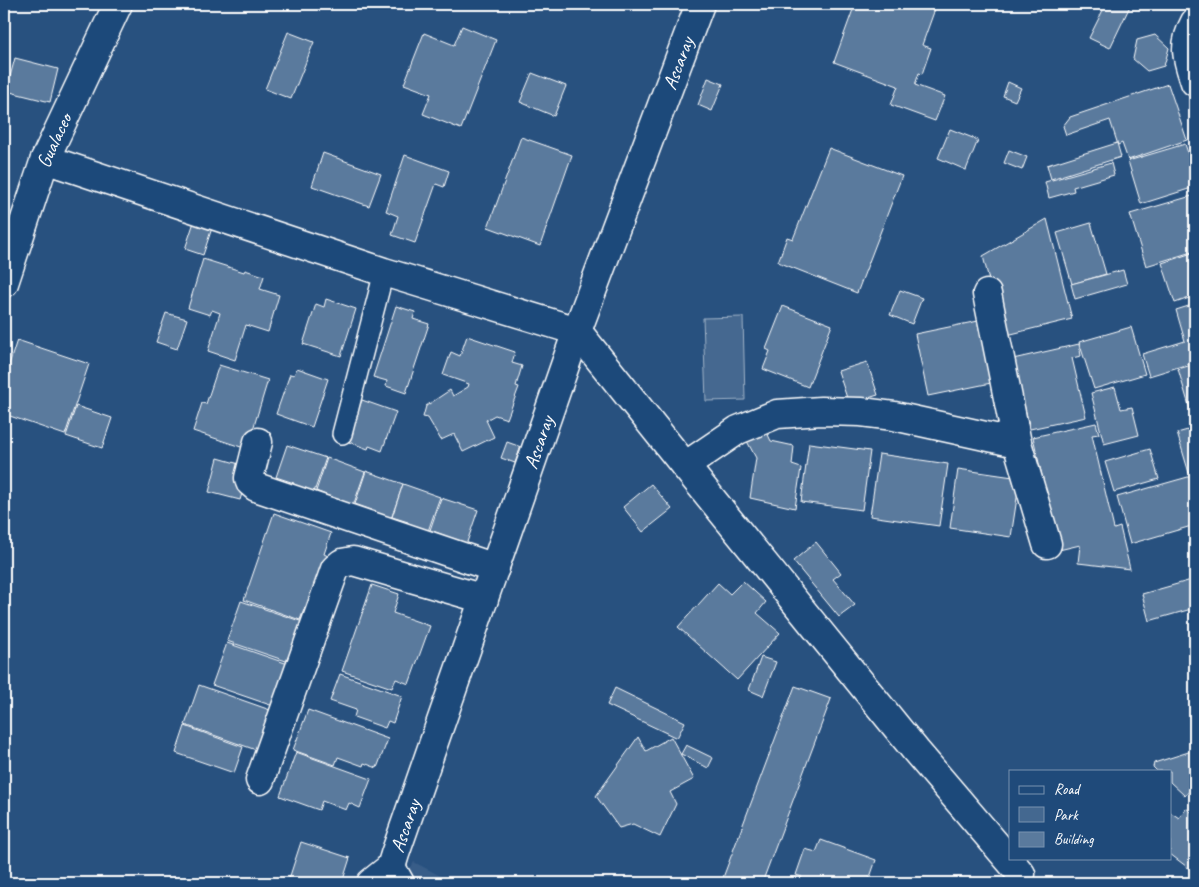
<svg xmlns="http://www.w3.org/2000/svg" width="1199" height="887" viewBox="0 0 1199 887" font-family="Caveat,sans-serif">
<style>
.built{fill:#375d88}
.green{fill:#446890;stroke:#a2b4c8}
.building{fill:#5a7a9d;stroke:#fff}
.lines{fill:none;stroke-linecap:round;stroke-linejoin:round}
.service-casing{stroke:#fff;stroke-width:22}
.minor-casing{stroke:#fff;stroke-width:31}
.service{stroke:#1f4a7a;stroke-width:19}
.minor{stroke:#1f4a7a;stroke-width:28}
.labels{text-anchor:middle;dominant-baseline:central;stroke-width:4;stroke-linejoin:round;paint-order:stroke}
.street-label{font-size:20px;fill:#fff;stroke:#1f4a7a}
</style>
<rect width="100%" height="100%" fill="#28517f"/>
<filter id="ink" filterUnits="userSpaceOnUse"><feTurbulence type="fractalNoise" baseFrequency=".02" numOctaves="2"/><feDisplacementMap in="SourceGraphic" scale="10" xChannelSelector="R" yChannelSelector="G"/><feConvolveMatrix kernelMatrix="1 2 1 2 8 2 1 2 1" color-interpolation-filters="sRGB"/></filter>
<g filter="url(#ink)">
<!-- built -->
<polygon class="built" points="414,862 454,883 402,883"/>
<!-- green -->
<polygon class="green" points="743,317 745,400 706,401 703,318"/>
<!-- building -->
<g class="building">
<polygon points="855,4 927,4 926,5 935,9 922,45 931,48 922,74 919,73 915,85 945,96 935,121 891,105 898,86 834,62"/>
<polygon points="1106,4 1131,4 1110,48 1089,38"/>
<polygon points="462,26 496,40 461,129 423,114 431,94 404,84 424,33 454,45"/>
<polygon points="288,32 314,42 291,99 265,89"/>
<polygon points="1155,35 1169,48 1164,66 1147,71 1133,59 1137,40"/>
<polygon points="15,58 58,69 50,102 6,91"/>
<polygon points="532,73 566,86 554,116 520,102"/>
<polygon points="708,78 723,84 712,111 698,105"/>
<polygon points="1008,82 1021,88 1015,101 1003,96"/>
<polygon points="1168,84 1187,140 1128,160 1122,143 1118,145 1110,120 1066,135 1063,126 1070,117"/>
<polygon points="950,129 978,140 966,170 938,158"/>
<polygon points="521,137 572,155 540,246 488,227"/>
<polygon points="1117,143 1121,157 1051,179 1047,165"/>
<polygon points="1185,144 1191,162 1195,160 1195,187 1141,204 1128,161"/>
<polygon points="829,148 902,176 857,293 778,262 787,237 793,239"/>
<polygon points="1009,150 1027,157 1022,170 1004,163"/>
<polygon points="323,153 381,174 369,206 312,186"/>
<polygon points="405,155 449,171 444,187 436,184 415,243 392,235 398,216 386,211"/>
<polygon points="1111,163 1114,175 1073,187 1074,191 1049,198 1045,182"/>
<polygon points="1195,195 1195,251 1146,266 1130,214"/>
<polygon points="1047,219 1072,319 1003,336 983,256"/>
<polygon points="194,222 212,228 203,255 185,249"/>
<polygon points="1091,223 1106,274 1072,284 1057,233"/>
<polygon points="1195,252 1195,296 1175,303 1162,263"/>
<polygon points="203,259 244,272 245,270 264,276 260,289 279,295 268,332 246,325 235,360 208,351 220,313 212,310 210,315 188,308"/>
<polygon points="1123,270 1127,284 1075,299 1071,284"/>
<polygon points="900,290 922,298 912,324 890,315"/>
<polygon points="326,299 356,309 341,356 303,344 316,304 324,307"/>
<polygon points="1195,304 1195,362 1149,376 1142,354 1185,341 1176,310"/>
<polygon points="396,306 415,312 413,319 429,324 406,393 386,386 387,381 373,377"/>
<polygon points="783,306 832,325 808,387 763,369 770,351 766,349"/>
<polygon points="166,313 187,319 177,349 156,342"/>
<polygon points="983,320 996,382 928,396 915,334"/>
<polygon points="1131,327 1145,374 1094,389 1079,342"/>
<polygon points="467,336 515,352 512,363 522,366 516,386 519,387 507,419 495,415 486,420 494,437 463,452 454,434 441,440 428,418 423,417 426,406 450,390 453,396 468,387 469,384 443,375 451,352 460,356"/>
<polygon points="17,340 89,364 65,435 4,414 4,380"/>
<polygon points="1079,344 1081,356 1072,358 1086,417 1030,429 1013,359"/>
<polygon points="867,362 878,395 849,404 838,371"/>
<polygon points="1195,364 1195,407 1190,409 1178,369"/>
<polygon points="219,365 268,380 247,449 193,431 202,403 206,404"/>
<polygon points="297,368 328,379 312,427 276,414 290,374 294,375"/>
<polygon points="1115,387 1121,409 1132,407 1139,435 1104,444 1091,393"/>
<polygon points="362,400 396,412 382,451 369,446 368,449 346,441"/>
<polygon points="76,406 112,418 102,448 66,436"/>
<polygon points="762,422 771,441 794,446 792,465 801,468 795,508 750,498 756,458 741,430"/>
<polygon points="1096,423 1099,434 1092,435 1114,529 1120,527 1130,569 1078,563 1080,545 1059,550 1033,437"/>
<polygon points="1195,428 1195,471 1189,473 1177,433"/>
<polygon points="507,442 521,447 515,463 501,458"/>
<polygon points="809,443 870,451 862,510 801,502"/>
<polygon points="287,445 326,458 313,495 292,488 294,483 276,477"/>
<polygon points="1150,449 1159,479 1114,492 1105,462"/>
<polygon points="879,454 948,464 939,526 870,516"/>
<polygon points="218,458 250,467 240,500 209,492"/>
<polygon points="327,458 365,472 352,509 332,502 333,498 316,491"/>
<polygon points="958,469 1020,478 1011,537 950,528"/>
<polygon points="366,471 403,484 390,522 371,515 372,510 355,504"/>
<polygon points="1195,475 1195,525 1130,544 1117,497"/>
<polygon points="403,484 440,497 427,534 406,527 408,522 392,517"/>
<polygon points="651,484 672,509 643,532 623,507"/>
<polygon points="441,498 478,510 465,548 444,541 446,536 430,530"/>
<polygon points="274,513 331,533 324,554 328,556 310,609 305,607 300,620 244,600"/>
<polygon points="816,542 841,573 833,579 855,605 839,617 793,561"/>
<polygon points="1195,579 1195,608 1149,621 1142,594"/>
<polygon points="743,581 766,602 757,613 780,633 737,680 678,627 718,583 730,594"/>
<polygon points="372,585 399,594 393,613 430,626 409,684 396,679 392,688 342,671"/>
<polygon points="241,601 303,622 289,662 227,641"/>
<polygon points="227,643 291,665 276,707 212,685"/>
<polygon points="761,657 776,662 763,696 749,690"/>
<polygon points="340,674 402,696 393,723 388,721 385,728 354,717 356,710 330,701"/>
<polygon points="199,685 273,711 259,751 185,725"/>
<polygon points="795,686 831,699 762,883 721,883"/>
<polygon points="615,688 685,722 677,738 607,705"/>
<polygon points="308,710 388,739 377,768 364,763 363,766 338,757 335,765 293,750"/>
<polygon points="185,726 243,747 234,773 176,753"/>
<polygon points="638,737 646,751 671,737 694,779 670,792 676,804 660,837 633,824 619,828 596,796"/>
<polygon points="686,745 713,758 708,768 681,754"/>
<polygon points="1195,750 1195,766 1193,767 1191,775 1195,779 1195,784 1185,796 1170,782 1170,771 1157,771 1153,767 1154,763"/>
<polygon points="296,752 371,779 360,808 349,803 346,810 322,801 319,810 280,796"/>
<polygon points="1186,808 1195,815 1195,873 1170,854 1170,812 1179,818"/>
<polygon points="821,840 876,860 868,883 799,883 802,877 796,875 805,849 816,852"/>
<polygon points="301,842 350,858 342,883 288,882"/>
</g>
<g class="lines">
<defs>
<polyline id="service" points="342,434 384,272"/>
<g id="minor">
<path d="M1195 22C1182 46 1187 58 1195 82"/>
<polyline points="45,159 384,272 577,331 685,466 916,751 1021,874"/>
<path id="s1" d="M4 283 45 159 118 4"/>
<polyline points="987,294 1017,443 1047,544"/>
<polyline points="258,442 249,478 250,482 256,487 495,568"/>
<polyline points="685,466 738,430 777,414 821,411 861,412 894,416 1017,443"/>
<polyline points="260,780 335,569 342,563 353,561 484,599"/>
<polyline points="371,883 391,867"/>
<path id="s2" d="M400 883 391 867 395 854 577 331 700 4"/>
</g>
</defs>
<!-- service casing -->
<use href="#service" class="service-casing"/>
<!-- minor casing -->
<use href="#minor" class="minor-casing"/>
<!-- service -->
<use href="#service" class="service"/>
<!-- minor -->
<use href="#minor" class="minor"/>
</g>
</g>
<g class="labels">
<!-- street labels -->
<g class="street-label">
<text stroke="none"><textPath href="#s2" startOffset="872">Ascaray</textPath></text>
<text stroke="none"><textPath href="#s1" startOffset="151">Gualaceo</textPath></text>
<text stroke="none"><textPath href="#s2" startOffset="468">Ascaray</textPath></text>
<text stroke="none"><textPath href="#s2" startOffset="62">Ascaray</textPath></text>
</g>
</g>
<!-- margin -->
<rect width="1199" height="887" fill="none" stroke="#1f4a7a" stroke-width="20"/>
<rect x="10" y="10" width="1179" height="867" fill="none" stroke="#fff" stroke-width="2" filter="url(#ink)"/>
<!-- legend -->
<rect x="1009" y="770" width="162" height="90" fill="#1f4a7a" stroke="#7992af"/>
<rect x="1019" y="786" width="25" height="8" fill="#1f4a7a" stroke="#7992af"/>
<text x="1054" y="794" font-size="15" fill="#ffffff">Road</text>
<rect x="1019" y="807" width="25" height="15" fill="#446890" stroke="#7992af"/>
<text x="1054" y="820" font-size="15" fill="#ffffff">Park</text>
<rect x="1019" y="832" width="25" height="15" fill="#5a7a9d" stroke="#7992af"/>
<text x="1054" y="844" font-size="15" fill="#ffffff">Building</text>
</svg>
